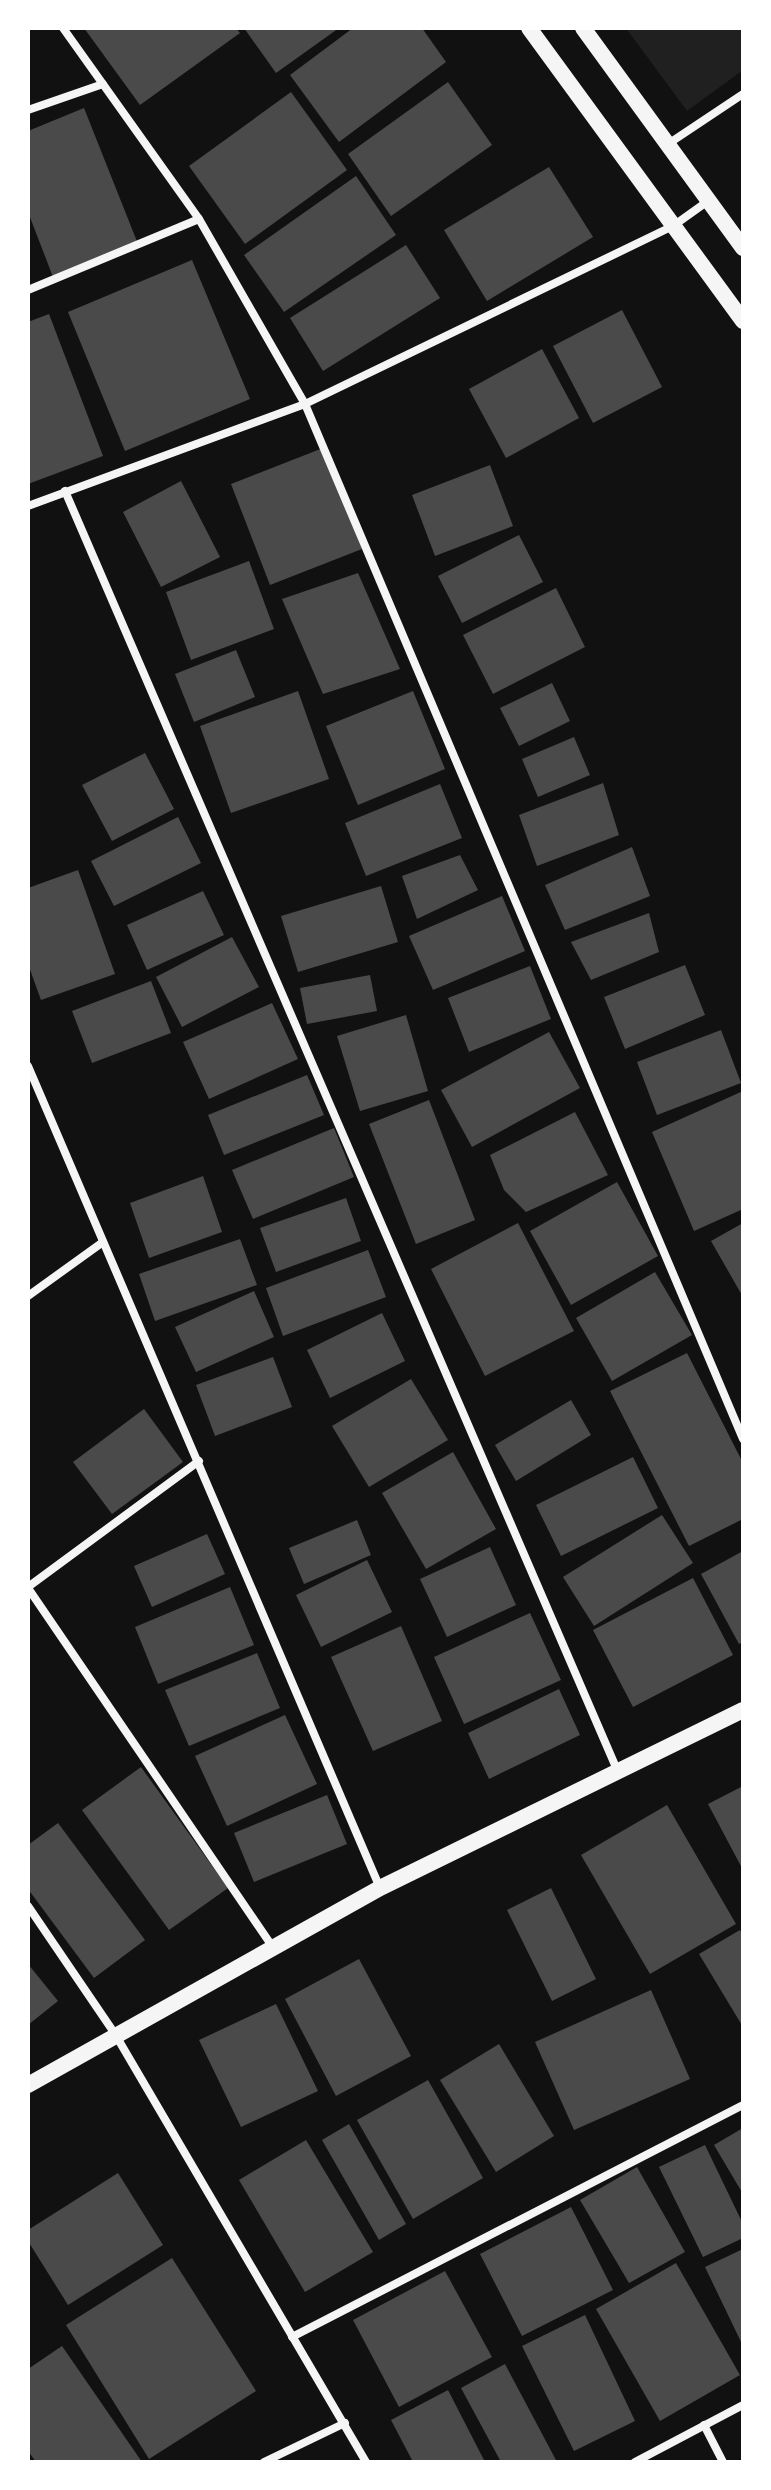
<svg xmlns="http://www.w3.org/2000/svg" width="771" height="2490" viewBox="0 0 771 2490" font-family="Rubik,sans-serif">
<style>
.green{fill:#202020}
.building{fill:#4a4a4a}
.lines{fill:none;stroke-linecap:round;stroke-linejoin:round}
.minor{stroke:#f5f5f5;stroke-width:8}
.secondary{stroke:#f5f5f5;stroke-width:16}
</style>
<rect width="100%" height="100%" fill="#111"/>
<!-- green -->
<polygon class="green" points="626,28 743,28 743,70 687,111"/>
<!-- building -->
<g class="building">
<polygon points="84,28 236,28 240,33 140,105"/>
<polygon points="244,28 339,28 276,73"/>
<polygon points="353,28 422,28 446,62 339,142 290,75"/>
<polygon points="448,82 492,145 391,216 348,154"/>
<polygon points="291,92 347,170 245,244 189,166"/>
<polygon points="84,108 138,244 53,277 28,212 28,131"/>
<polygon points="549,167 593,237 487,301 444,230"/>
<polygon points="356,176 396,235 284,312 244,255"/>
<polygon points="406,245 440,298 323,371 290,318"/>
<polygon points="192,260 250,399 125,451 68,312"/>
<polygon points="622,310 662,387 593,423 553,346"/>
<polygon points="49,314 103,456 28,484 28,322"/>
<polygon points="542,349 579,418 506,458 469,389"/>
<polygon points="323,448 362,549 270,585 231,484"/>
<polygon points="490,465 513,526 435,556 412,495"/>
<polygon points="181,481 220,557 161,587 123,512"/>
<polygon points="519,535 543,582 462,623 438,576"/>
<polygon points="249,561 274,629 191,660 166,592"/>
<polygon points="358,573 400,669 323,694 282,599"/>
<polygon points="556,588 585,647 493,694 463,635"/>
<polygon points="236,650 255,697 194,722 175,674"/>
<polygon points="552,683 570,721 519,746 500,708"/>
<polygon points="298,691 329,779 231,813 200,726"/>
<polygon points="413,691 445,769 358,805 326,726"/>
<polygon points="574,737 590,775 538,797 522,759"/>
<polygon points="145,753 174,809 112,841 82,785"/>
<polygon points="603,783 619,835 537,866 519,815"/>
<polygon points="440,784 462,838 366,876 345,823"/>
<polygon points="178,817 201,863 114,906 91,861"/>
<polygon points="632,847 650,896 565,930 545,885"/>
<polygon points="460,855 478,890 417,919 402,876"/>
<polygon points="78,870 115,974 41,1000 28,964 28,888"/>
<polygon points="381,886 398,942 298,972 281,916"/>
<polygon points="203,891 224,935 147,970 127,925"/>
<polygon points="502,896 525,951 433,990 409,936"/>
<polygon points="649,913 659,952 591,980 571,942"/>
<polygon points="232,937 259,987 182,1027 156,977"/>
<polygon points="685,965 705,1015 625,1049 604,997"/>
<polygon points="530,966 551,1019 469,1052 448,998"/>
<polygon points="370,975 377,1011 307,1024 300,988"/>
<polygon points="151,981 171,1033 92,1063 72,1011"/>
<polygon points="272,1003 298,1059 209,1099 183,1042"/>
<polygon points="406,1015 428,1091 360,1111 337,1036"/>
<polygon points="721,1030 741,1083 657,1115 637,1062"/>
<polygon points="549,1032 580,1088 472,1147 441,1090"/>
<polygon points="307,1075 324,1115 224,1155 208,1115"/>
<polygon points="743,1091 743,1209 694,1231 652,1132"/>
<polygon points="429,1100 475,1220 416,1244 369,1124"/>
<polygon points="575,1112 608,1175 526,1212 504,1190 490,1155"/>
<polygon points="334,1128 354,1177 253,1219 232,1170"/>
<polygon points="203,1176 222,1232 149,1258 130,1203"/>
<polygon points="617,1182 658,1256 571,1305 530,1231"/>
<polygon points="346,1198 361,1241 276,1272 260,1228"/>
<polygon points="518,1223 574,1331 485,1376 431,1269"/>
<polygon points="743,1223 743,1297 711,1241"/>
<polygon points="240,1239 257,1285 155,1321 139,1274"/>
<polygon points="368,1250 386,1297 283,1336 266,1288"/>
<polygon points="655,1272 692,1335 612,1381 576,1318"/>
<polygon points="254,1291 274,1337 196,1372 175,1327"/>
<polygon points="382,1313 405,1361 330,1398 307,1350"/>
<polygon points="687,1353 743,1463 743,1519 689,1546 610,1391"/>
<polygon points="273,1357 292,1407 215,1436 196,1385"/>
<polygon points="411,1379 448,1440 369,1487 332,1426"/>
<polygon points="571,1400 591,1435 516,1481 495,1445"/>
<polygon points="144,1409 183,1462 112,1514 73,1462"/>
<polygon points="453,1452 496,1529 426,1569 382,1493"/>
<polygon points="633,1457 658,1508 561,1556 536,1505"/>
<polygon points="662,1515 693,1563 594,1626 563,1577"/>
<polygon points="357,1520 371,1555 304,1584 289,1548"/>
<polygon points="207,1534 225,1574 152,1607 134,1566"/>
<polygon points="490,1547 516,1605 447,1637 420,1579"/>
<polygon points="743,1551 743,1642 739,1644 701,1574"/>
<polygon points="367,1560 392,1612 321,1647 296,1595"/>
<polygon points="693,1578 733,1655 633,1707 593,1630"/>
<polygon points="230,1587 254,1645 158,1684 135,1627"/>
<polygon points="530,1613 561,1680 464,1724 434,1657"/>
<polygon points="401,1626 442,1721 373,1751 331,1657"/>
<polygon points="257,1653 280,1708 189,1746 165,1690"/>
<polygon points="559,1689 580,1735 489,1779 468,1733"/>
<polygon points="285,1715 317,1784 227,1826 195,1756"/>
<polygon points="141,1767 228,1888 169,1930 82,1810"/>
<polygon points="743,1786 743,1870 708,1804"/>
<polygon points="327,1795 347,1844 254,1882 234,1833"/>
<polygon points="667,1805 736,1924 650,1974 581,1855"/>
<polygon points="58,1823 145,1940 94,1978 28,1889 28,1845"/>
<polygon points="551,1888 596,1979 552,2001 507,1910"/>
<polygon points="740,1930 743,1936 743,2027 699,1954"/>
<polygon points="359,1959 411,2056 336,2096 285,1999"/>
<polygon points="28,1964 58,2001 28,2025"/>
<polygon points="651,1990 690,2079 574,2130 535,2042"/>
<polygon points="276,2004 318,2091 241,2127 199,2040"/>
<polygon points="499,2044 554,2136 496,2172 440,2080"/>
<polygon points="428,2080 483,2178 413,2219 357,2120"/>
<polygon points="349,2124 406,2224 379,2240 322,2140"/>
<polygon points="743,2128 743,2194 714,2145"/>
<polygon points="306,2140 373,2252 305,2292 239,2180"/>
<polygon points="705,2145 743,2224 743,2238 703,2257 659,2167"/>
<polygon points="637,2167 685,2252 629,2283 580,2200"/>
<polygon points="118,2173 163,2245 68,2305 28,2241 28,2230"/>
<polygon points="571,2207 613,2290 522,2336 480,2254"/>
<polygon points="743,2249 743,2346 705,2267"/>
<polygon points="172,2258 256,2391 149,2459 66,2325"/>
<polygon points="676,2263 740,2375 660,2421 596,2309"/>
<polygon points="445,2271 492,2357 399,2407 353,2320"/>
<polygon points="585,2315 635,2421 574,2451 522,2346"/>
<polygon points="62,2346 142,2462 36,2462 28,2451 28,2369"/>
<polygon points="505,2364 557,2462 501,2462 461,2388"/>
<polygon points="448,2390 485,2462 413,2462 391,2420"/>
</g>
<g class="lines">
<!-- minor -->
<g class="minor">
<polyline points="63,28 199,219 305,404 743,1439"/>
<polyline points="28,110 103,84"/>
<polyline points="668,144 743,94"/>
<polyline points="28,290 199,219"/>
<polyline points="65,491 618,1772"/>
<polyline points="28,506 305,404 673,226 708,201"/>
<polyline points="28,1066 380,1888"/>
<polyline points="28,1296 103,1242"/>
<polyline points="28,1587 199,1461"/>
<polyline points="28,1588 272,1946"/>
<polyline points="28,1906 115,2034 366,2462"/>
<polyline points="292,2337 743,2105"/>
<polyline points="704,2425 723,2462"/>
<polyline points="264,2462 345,2423"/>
<polyline points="635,2462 743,2405"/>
</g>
<!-- secondary -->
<g class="secondary">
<polyline points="529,28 743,321"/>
<polyline points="583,28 743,248"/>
<polyline points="28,2085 380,1888 743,1710"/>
</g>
</g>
<!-- border -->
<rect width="771" height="2490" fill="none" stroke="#ffffff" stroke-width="60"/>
</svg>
